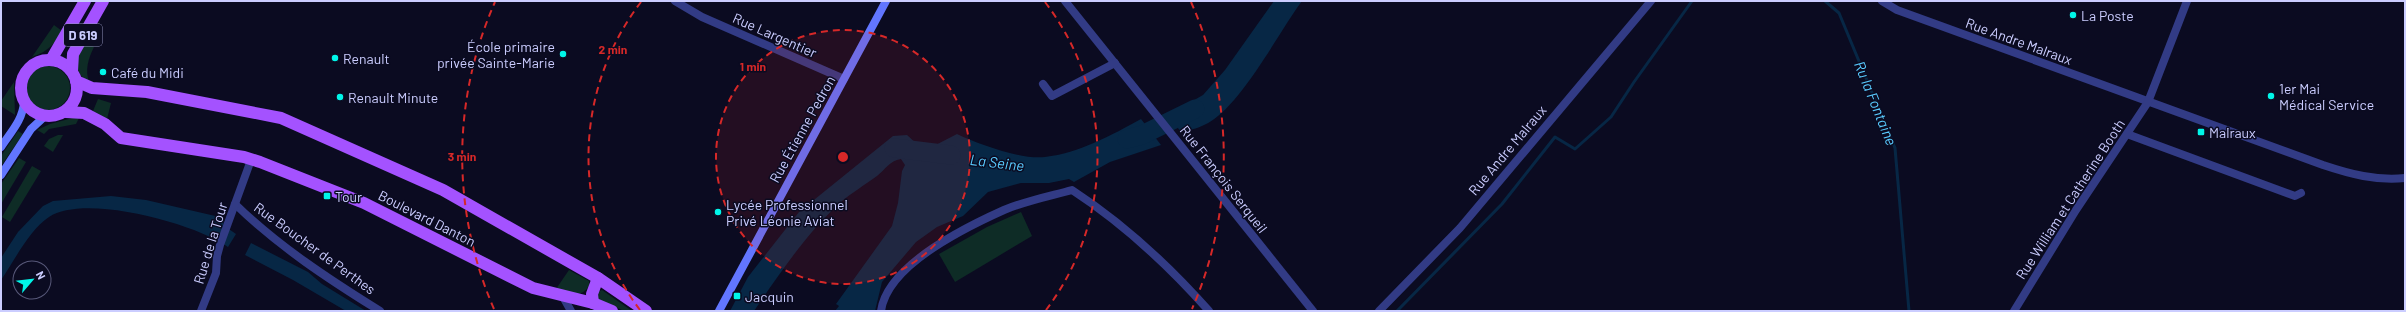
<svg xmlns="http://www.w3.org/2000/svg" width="2406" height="312" viewBox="0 0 2406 312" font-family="Barlow,sans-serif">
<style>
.green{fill:#0e2c26}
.water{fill:#072745}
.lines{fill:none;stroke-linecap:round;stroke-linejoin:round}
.stream{stroke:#072745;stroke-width:3}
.river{stroke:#072745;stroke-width:19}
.street{stroke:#323b85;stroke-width:8}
.secondary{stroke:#6276ff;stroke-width:8}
.primary{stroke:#a452ff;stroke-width:12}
.ring{fill:none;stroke:#d62828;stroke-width:2;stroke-dasharray:7 5}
.poi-dot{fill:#00f6e9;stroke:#0b0b21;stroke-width:1.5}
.labels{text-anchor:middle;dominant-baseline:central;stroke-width:3;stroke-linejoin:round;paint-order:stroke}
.shield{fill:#0b0b21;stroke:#9193bc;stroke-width:1}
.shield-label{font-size:13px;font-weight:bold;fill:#cbcdff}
.poi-label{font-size:14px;fill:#cbcdff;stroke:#0b0b21;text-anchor:start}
.street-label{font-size:14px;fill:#cbcdff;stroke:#0b0b21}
.water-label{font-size:15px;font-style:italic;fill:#59cbff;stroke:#0b0b21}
.centre{fill:#d62828;stroke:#0b0b21;stroke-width:2}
.ring-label{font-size:12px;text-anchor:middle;font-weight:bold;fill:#d62828;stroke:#0b0b21;stroke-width:3;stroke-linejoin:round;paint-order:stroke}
</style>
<rect width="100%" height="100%" fill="#0b0b21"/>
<!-- green -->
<g class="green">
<path d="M54 25 62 31C54 45 48 51 32 57Z"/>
<path d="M83 41 94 47C88 59 85 70 89 82 71 71 77 57 83 41Z"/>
<circle cx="48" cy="88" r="22"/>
<polygon points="14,82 15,115 1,106 1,101"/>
<polygon points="98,99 111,103 107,119 93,111"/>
<polygon points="80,116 76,124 49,129 44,134 37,130 50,124"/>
<polygon points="18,131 23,134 1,166 1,156"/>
<polygon points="58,135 63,135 53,152 44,146 49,139"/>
<polygon points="19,158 26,162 1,204 1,184"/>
<polygon points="32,166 41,171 10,222 2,217"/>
<polygon points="1021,212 1032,236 955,282 939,254 987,227"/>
<path d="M569 270 589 281V286C581 299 569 293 556 289Z"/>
<polygon points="602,290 632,311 624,311 598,299 598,292"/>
</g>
<!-- water -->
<g class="water">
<path d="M1274 1H1302C1278 33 1239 110 1204 125 1197 129 1188 130 1181 132L1168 115 1203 95 1225 70Z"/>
<path d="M1141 119 1161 145 1110 162 1074 182 1069 179 1049 183H1021L988 192 963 216 937 227 916 242 882 282 875 311H835L839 306 836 304 892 226 898 203 902 171 905 165 901 159C889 161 886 169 877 176 865 185 851 193 840 203 806 234 780 273 754 311H730L748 277 799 212 893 136 907 135 918 145 916 147 922 152 957 134C978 144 1022 160 1045 157 1079 153 1112 135 1141 119Z"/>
<path d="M111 196 146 200 224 218 223 225 236 234 228 247C196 224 85 193 49 217 29 230 15 260 1 280V258L18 232 43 206 53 201Z"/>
<polygon points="251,243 308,272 322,284 366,311 346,311 293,280 245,255"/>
</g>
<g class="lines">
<!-- stream -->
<g class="stream">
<polyline points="1825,1 1839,13 1895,148 1909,311"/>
<polyline points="1397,311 1502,204 1555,137 1575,149 1611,117 1634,82 1692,1"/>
</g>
<!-- river -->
<g class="river">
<polyline points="1127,139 1142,135 1195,109"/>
<polyline points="894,148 951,155"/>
</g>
<!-- street -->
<g class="street">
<polyline points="675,1 702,17 844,79"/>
<polyline points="1065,1 1313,311"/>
<path d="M1882 1 1897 10 2323 165C2350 174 2376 181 2405 178"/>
<polyline points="1043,84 1052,96 1115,63"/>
<polyline points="2127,134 2295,196 2301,193"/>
<path d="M235 204C278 246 330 280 380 311"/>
<polyline points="562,295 571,311"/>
<polyline points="201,311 216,273 217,256 220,245 251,160"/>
<path d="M881 311C887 265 966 227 1004 210 1025 201 1050 196 1072 190 1121 222 1170 267 1209 311"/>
<polyline points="1379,311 1460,228 1651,1"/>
<polyline points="2014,311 2076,210 2148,102 2187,1"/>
</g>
<!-- secondary -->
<g class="secondary">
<path d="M1 147C10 133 23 120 24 102"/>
<polyline points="1,175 31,129 44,117"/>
<polyline points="719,311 886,1"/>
</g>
<!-- primary -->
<g class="primary">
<circle cx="49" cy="88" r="28"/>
<polyline points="51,60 85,1"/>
<polyline points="72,71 73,54 103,1"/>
<polyline points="76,81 92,88 147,92 281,118 443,190 598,278 646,311"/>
<polyline points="66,112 84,113 105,124 121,138 244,157 260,162 364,203 533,288 593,303 612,311"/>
<polyline points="593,303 592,294 598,278"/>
</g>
</g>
<!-- distance rings -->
<circle cx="843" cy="157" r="127" fill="#d62828" fill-opacity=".12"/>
<g class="ring">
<circle cx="843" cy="157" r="127"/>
<path d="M640 310A254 254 0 0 1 641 2M1045 2A254 254 0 0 1 1046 310"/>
<path d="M494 309A381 381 0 0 1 495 2M1191 2A381 381 0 0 1 1192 309"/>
</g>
<!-- markers -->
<g class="poi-dot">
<circle cx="2073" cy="15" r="4"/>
<circle cx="563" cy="54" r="4"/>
<circle cx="335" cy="58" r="4"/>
<circle cx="103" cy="72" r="4"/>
<circle cx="2271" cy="96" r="4"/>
<circle cx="340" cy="97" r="4"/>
<rect x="2197" y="128" width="8" height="8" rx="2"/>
<rect x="323" y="192" width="8" height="8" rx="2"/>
<circle cx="718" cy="212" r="4"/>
<rect x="733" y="292" width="8" height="8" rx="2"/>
</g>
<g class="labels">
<!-- shield labels -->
<rect class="shield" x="64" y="24" width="38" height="22" rx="3"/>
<g class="shield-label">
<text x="83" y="35">D 619</text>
</g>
<!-- poi labels -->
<g class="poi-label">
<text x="2081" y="15">La Poste</text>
<text x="555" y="46" text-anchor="end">École primaire<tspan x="555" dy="16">privée Sainte-Marie</tspan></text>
<text x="343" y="58">Renault</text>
<text x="111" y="72">Café du Midi</text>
<text x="2279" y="88">1er Mai<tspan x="2279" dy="16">Médical Service</tspan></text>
<text x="348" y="97">Renault Minute</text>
<text x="2209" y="132">Malraux</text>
<text x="335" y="196">Tour</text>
<text x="726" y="204">Lycée Professionnel<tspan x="726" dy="16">Privé Léonie Aviat</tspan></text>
<text x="745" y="296">Jacquin</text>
</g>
<!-- street labels -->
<g class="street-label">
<text transform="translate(775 35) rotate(24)">Rue Largentier</text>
<text transform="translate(2019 41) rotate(20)">Rue Andre Malraux</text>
<text transform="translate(802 129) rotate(-61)">Rue Étienne Pedron</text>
<text transform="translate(1507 150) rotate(-50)">Rue Andre Malraux</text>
<text transform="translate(1224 179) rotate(52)">Rue François Serqueil</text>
<text transform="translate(2070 199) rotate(-57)">Rue William et Catherine Booth</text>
<text transform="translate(427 218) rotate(27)">Boulevard Danton</text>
<text transform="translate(210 243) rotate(-73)">Rue de la Tour</text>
<text transform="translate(315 248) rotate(36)">Rue Boucher de Perthes</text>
</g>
<!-- water labels -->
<g class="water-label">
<text transform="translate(1876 103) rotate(68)">Ru la Fontaine</text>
<text transform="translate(997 162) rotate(7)">La Seine</text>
</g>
</g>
<circle cx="843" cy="157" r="6" class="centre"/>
<g class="ring-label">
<text x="613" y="54">2 min</text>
<text x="753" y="71">1 min</text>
<text x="462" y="161">3 min</text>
</g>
<!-- border -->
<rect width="2406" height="312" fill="none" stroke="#cbcdff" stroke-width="4"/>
<!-- north arrow -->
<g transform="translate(32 280) rotate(62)"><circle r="19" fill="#0b0b21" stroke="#58597a"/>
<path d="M0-3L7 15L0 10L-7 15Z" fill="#00f6e9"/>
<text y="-6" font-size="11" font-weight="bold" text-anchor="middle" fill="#cbcdff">N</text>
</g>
</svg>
